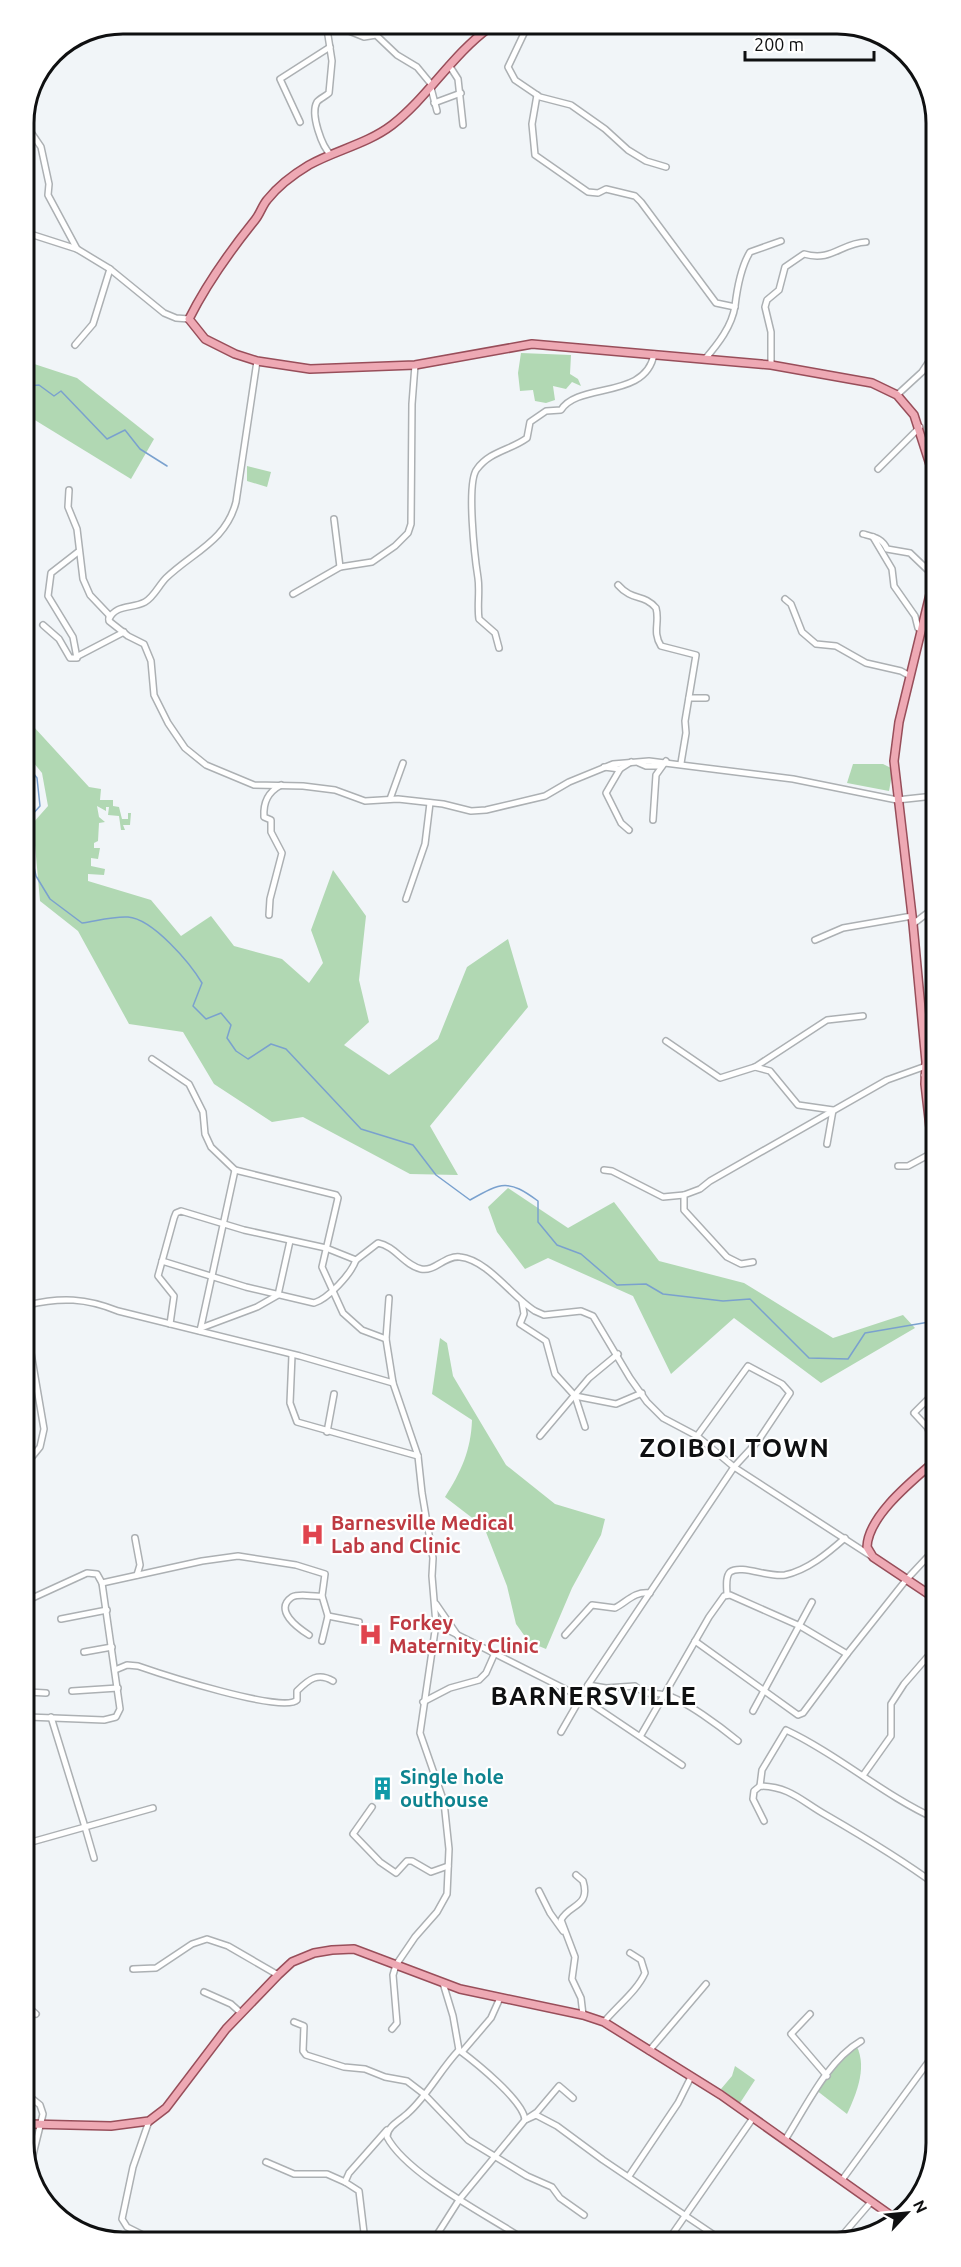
<svg xmlns="http://www.w3.org/2000/svg" width="961" height="2267" viewBox="0 0 961 2267" font-family="Ubuntu,sans-serif">
<style>
.green{fill:#b1d8b3}
.lines{fill:none;stroke-linecap:round;stroke-linejoin:round}
.stream{stroke:#7aa1ce;stroke-width:1.5}
.minor-casing{stroke:#acb0b3;stroke-width:8}
.major-casing{stroke:#984e5a;stroke-width:10}
.minor{stroke:#fff;stroke-width:5}
.major{stroke:#eea9b4;stroke-width:7}
.labels{text-anchor:middle;dominant-baseline:central;stroke-width:4.5;stroke-linejoin:round;paint-order:stroke}
.health-label{font-size:20px;font-weight:bold;fill:#be3a42;stroke:#fff;text-anchor:start}
.culture-label{font-size:20px;font-weight:bold;fill:#0d838f;stroke:#fff;text-anchor:start}
.district-label{font-size:26px;font-weight:bold;letter-spacing:1.5px;fill:#0f1011;stroke:#fff}
.rim{fill:none;stroke:#0f1011;stroke-width:3}
</style>
<rect width="100%" height="100%" fill="#f1f5f8"/>
<!-- green -->
<g class="green">
<polygon points="521,353 571,355 570,374 578,379 581,386 572,382 566,389 553,386 555,400 546,403 535,401 533,390 520,391 518,373"/>
<polygon points="25,361 77,378 154,439 131,479 25,414"/>
<polygon points="247,466 271,472 267,487 247,481"/>
<polygon points="26,725 33,726 89,787 101,789 100,800 113,800 113,806 119,807 122,819 128,819 128,813 131,813 130,825 123,825 125,830 121,830 119,816 108,815 109,807 106,807 106,811 97,806 99,817 105,822 99,823 98,841 94,843 94,848 100,848 98,859 91,858 91,866 105,869 104,875 88,874 88,881 151,900 181,936 211,916 234,946 282,959 309,983 323,963 311,930 333,870 366,916 359,980 369,1022 344,1045 389,1075 438,1039 467,967 508,939 528,1007 430,1126 458,1175 410,1174 303,1117 272,1122 214,1084 183,1032 129,1024 78,931 40,901 33,823 48,806 42,773 33,762 26,762"/>
<polygon points="853,764 883,764 893,769 889,791 847,783"/>
<polygon points="508,1188 568,1228 614,1202 659,1261 744,1283 833,1338 903,1315 915,1328 821,1383 734,1318 671,1374 633,1296 548,1258 525,1269 497,1232 488,1207"/>
<path d="M440 1338 447 1343 453 1376 506 1465 555 1504 605 1519 601 1535 572 1588 546 1649 529 1642 516 1624 507 1586 484 1527 445 1497C461 1472 471 1450 472 1420L432 1394Z"/>
<path d="M854 2042C869 2063 857 2093 847 2114L816 2090Z"/>
<polygon points="735,2066 755,2080 740,2103 721,2089 732,2076"/>
</g>
<g class="lines">
<!-- stream -->
<g class="stream">
<polyline points="25,376 29,386 39,385 54,396 61,391 107,439 125,430 140,449 167,466"/>
<path d="M26 768 30 769 37 778 40 806 31 816 27 836 36 876 50 899 82 923C96 921 114 916 128 917 153 919 190 963 202 983L193 1006 206 1019 221 1013 231 1025 227 1038 236 1051 248 1059 271 1044 286 1049 361 1129 413 1145 436 1175 470 1200C502 1182 508 1179 538 1201V1222L557 1245 581 1254 617 1285 646 1284 663 1294 723 1301 750 1299 809 1358 848 1359 865 1333 935 1321"/>
</g>
<defs>
<g id="minor">
<polyline points="527,27 508,67 515,80 540,97 571,105 605,129 628,150 646,161 666,167"/>
<path d="M327 29 332 61 329 93C326 96 319 99 317 102 310 114 322 147 331 155"/>
<polyline points="344,29 364,37 376,35 397,55 417,67 431,84"/>
<polyline points="449,65 458,79 463,125"/>
<polyline points="431,88 437,111"/>
<polyline points="537,95 532,124 535,155 588,192 598,193 606,189 635,196 641,202 716,303 735,307"/>
<polyline points="434,103 461,93"/>
<polyline points="24,122 41,147 49,184 48,195 77,249 110,269 164,313 176,318 189,319"/>
<polyline points="300,122 280,79 330,47"/>
<polyline points="24,232 77,249"/>
<polyline points="75,345 93,324 110,269"/>
<path d="M705 359C718 344 732 326 735 306 737 289 741 267 750 252L781 241"/>
<path d="M771 365V332L765 307 767 300 779 290 785 267 804 254C832 262 841 243 866 242"/>
<polyline points="897,395 922,372 932,357"/>
<polyline points="878,469 920,427"/>
<polyline points="69,490 68,507 77,529 83,579 90,595 109,615 109,621 128,636 144,644 151,661 154,695 168,723 185,748 206,765 254,785 303,786 335,790 365,801 398,799 443,804 471,811 486,810 545,796 569,782 613,764 649,761 793,779 897,800 934,796"/>
<polyline points="334,519 340,567"/>
<path d="M863 534C874 537 882 538 887 549L910 553 933 575"/>
<polyline points="873,537 892,569 894,586 915,616 918,628"/>
<path d="M618 585C633 602 643 593 656 608 660 622 652 632 661 646L696 655 685 721 686 733 681 763"/>
<polyline points="293,594 340,567 372,562 395,546 408,533 411,524 412,404 415,365"/>
<polyline points="785,599 791,604 802,632 816,644 836,646 866,663 901,671 910,676"/>
<path d="M109 619C116 604 132 609 145 602 154 597 159 585 166 578 193 552 226 541 236 502L257 361"/>
<polyline points="43,625 59,639 70,658 77,658 73,637 48,596 51,573 78,552"/>
<path d="M499 648 495 633 479 619C477 606 480 591 478 578 475 559 466 482 477 469 490 451 511 450 527 438L530 422 546 411 561 410C578 382 646 400 654 354"/>
<polyline points="78,656 124,632"/>
<polyline points="689,698 706,698"/>
<polyline points="639,763 646,766 661,766"/>
<polyline points="604,767 620,769 631,762"/>
<polyline points="620,769 606,793 621,823 629,830"/>
<polyline points="390,799 403,763"/>
<polyline points="653,820 656,775 666,761"/>
<polyline points="406,899 425,844 430,803"/>
<path d="M269 915 270 899 282 853 271 832V820L264 817C263 802 268 792 281 785"/>
<polyline points="913,924 934,908"/>
<polyline points="815,940 843,928 912,916"/>
<polyline points="666,1041 720,1078 755,1067 827,1020 863,1016"/>
<polyline points="152,1059 189,1084 203,1112 205,1134 211,1147 235,1170 336,1195 338,1198 322,1267 343,1313 362,1330 386,1339"/>
<polyline points="26,1061 28,1063"/>
<polyline points="755,1067 770,1071 798,1105 833,1110 827,1144"/>
<polyline points="924,1075 934,1077"/>
<polyline points="898,1166 908,1166 932,1153"/>
<polyline points="604,1170 612,1171 663,1197 684,1195"/>
<path d="M162 1261 246 1287 314 1303C328 1299 351 1274 356 1260"/>
<polyline points="753,1262 741,1264 727,1257 684,1210 684,1195 700,1189 710,1181 887,1080 926,1066 926,1063"/>
<polyline points="389,1298 386,1339 393,1383 418,1456 422,1493 433,1558 432,1576 436,1624 420,1733 444,1802 449,1849 447,1894 437,1912 415,1937 396,1965 393,1975 397,2023 392,2029"/>
<polyline points="522,1302 524,1314 520,1324 546,1341 555,1374 575,1396 585,1427"/>
<path d="M27 1305C61 1297 86 1298 118 1311L300 1356 393 1383"/>
<path d="M170 1324 174 1296 158 1276 174 1218 176 1213 181 1211 244 1230 326 1248 356 1260 378 1243C395 1246 404 1265 421 1269 435 1272 445 1255 460 1257 488 1260 512 1297 535 1311L544 1315 581 1311 593 1316 630 1378 647 1402 663 1418 697 1436 734 1467 871 1556"/>
<polyline points="201,1328 257,1307 278,1295 290,1241"/>
<polyline points="27,1330 44,1429 40,1447 27,1463"/>
<polyline points="200,1331 235,1170"/>
<polyline points="292,1355 290,1403 297,1422 418,1456"/>
<polyline points="935,1392 914,1413 927,1427 935,1443"/>
<polyline points="575,1396 616,1404 642,1393"/>
<polyline points="327,1432 334,1394"/>
<polyline points="540,1436 589,1378 618,1354"/>
<polyline points="135,1538 140,1565 137,1575"/>
<polyline points="102,1583 202,1561 238,1556 296,1565 325,1574 322,1596 328,1616 322,1641"/>
<path d="M727 1595C727 1589 725 1577 730 1572 741 1564 769 1578 785 1575 808 1570 828 1553 845 1538"/>
<polyline points="28,1600 87,1573 97,1574 102,1583 120,1709 116,1717 104,1720 28,1717"/>
<polyline points="436,1604 458,1636"/>
<polyline points="328,1616 359,1622"/>
<polyline points="61,1619 107,1610"/>
<polyline points="436,1624 581,1697 682,1765"/>
<path d="M309 1635C298 1628 273 1610 292 1597 300 1593 313 1597 322 1596"/>
<path d="M565 1635 592 1605 615 1608C627 1602 634 1591 650 1593"/>
<polyline points="695,1641 798,1715 803,1713 847,1654"/>
<polyline points="84,1652 112,1647"/>
<path d="M115 1670 127 1665 138 1666C161 1674 284 1714 297 1700V1691C309 1679 318 1672 333 1681"/>
<polyline points="588,1685 734,1467 758,1441 790,1393 782,1384 748,1366 697,1436"/>
<polyline points="72,1691 118,1688"/>
<polyline points="28,1692 46,1693"/>
<polyline points="423,1702 450,1688 479,1680 486,1673 494,1655"/>
<polyline points="753,1711 812,1602"/>
<path d="M561 1732 588 1685 606 1688 635 1686C650 1698 650 1691 665 1695 684 1699 722 1728 738 1741"/>
<polyline points="641,1735 709,1617 724,1596 730,1595 800,1626 847,1654 906,1580 935,1549"/>
<polyline points="864,1774 891,1736 891,1704 904,1684 936,1647"/>
<path d="M760 1786 762 1770 786 1730C839 1755 883 1795 936 1819"/>
<polyline points="372,1807 353,1834 380,1862 396,1873 407,1861 412,1861 431,1872 448,1866"/>
<path d="M764 1821 753 1799 754 1791 760 1786C791 1787 801 1801 826 1815 864 1837 901 1859 936 1885"/>
<polyline points="28,1843 85,1827 51,1717"/>
<polyline points="94,1858 85,1827 153,1808"/>
<path d="M576 1875 583 1881C591 1907 569 1904 561 1920L575 1957 572 1979 581 1998 583 2015"/>
<polyline points="539,1891 550,1913 563,1931"/>
<polyline points="133,1969 156,1968 192,1944 207,1939 228,1946 278,1975"/>
<path d="M443 1983 453 2016 459 2050C475 2062 524 2101 525 2120L537 2112 559 2086 573 2098"/>
<polyline points="204,1992 231,2004 241,2013"/>
<polyline points="29,2008 36,2014"/>
<polyline points="810,2014 791,2034 827,2076"/>
<polyline points="294,2022 304,2026 303,2051 306,2055 344,2067 365,2069 385,2077 407,2081 424,2094 468,2140 527,2176 552,2187 560,2198 584,2215"/>
<path d="M604 2022C617 2006 637 1991 645 1973L641 1960 630 1953"/>
<path d="M459 2050C440 2070 428 2095 408 2113 401 2120 387 2126 387 2137 407 2175 489 2216 525 2240"/>
<polyline points="649,2051 706,1984"/>
<polyline points="462,2052 491,2018 500,1998"/>
<polyline points="149,2121 133,2167 122,2219 127,2227 157,2242"/>
<path d="M785 2140C806 2107 827 2061 861 2041"/>
<polyline points="266,2162 294,2174 327,2174 345,2182"/>
<polyline points="29,2171 43,2114 40,2105 29,2096"/>
<polyline points="629,2176 678,2103 691,2077"/>
<polyline points="842,2180 937,2050"/>
<polyline points="899,2216 923,2184"/>
<polyline points="840,2238 871,2202"/>
<polyline points="669,2239 753,2118"/>
<polyline points="365,2241 359,2191 345,2182 349,2173 387,2130"/>
<polyline points="433,2241 459,2200 525,2120 536,2115 557,2126 603,2160 720,2239"/>
</g>
<g id="major">
<path d="M489 28C452 55 428 97 392 125 367 144 336 150 309 165 294 174 278 186 267 200 262 206 260 214 255 220 230 251 207 283 189 319L205 339 235 354 257 361 310 369 415 365 532 344 771 365 872 383 897 395 914 415 933 474"/>
<polyline points="933,582 899,722 894,761 913,924 926,1062 925,1084 935,1171"/>
<path d="M935 1461C912 1481 868 1516 867 1547L873 1557 936 1599"/>
<polyline points="29,2124 111,2126 149,2121 166,2108 226,2029 278,1975 292,1962 314,1953 332,1950 354,1949 460,1989 583,2015 604,2022 721,2095 896,2219"/>
</g>
</defs>
<!-- minor casing -->
<use href="#minor" class="minor-casing"/>
<!-- major casing -->
<use href="#major" class="major-casing"/>
<!-- minor -->
<use href="#minor" class="minor"/>
<!-- major -->
<use href="#major" class="major"/>
</g>
<!-- icons -->
<defs>
<symbol id="hospital-bare" viewBox="-9 -9 18 18"><path d="M-5-5h3v3.5h4V-5h3V5h-3V1.5h-4V5h-3Z" fill="#e0444e" stroke="#fff" stroke-width="2.5" paint-order="stroke"/></symbol>
<symbol id="building-bare" viewBox="-9 -9 18 18"><path d="M-4-6H4V6H1V3H-1V6H-4ZM-2.5-4.3h1.7v1.8h-1.7ZM.8-4.3h1.7v1.8H.8ZM-2.5-1h1.7V.8h-1.7ZM.8-1h1.7V.8H.8Z" fill="#0f9aa8" stroke="#fff" stroke-width="2.5" paint-order="stroke"/></symbol>
</defs>
<g fill-rule="evenodd">
<use href="#hospital-bare" x="296" y="1518" width="33" height="33"/>
<use href="#hospital-bare" x="354" y="1618" width="33" height="33"/>
<use href="#building-bare" x="366" y="1772" width="33" height="33"/>
</g>
<g class="labels">
<!-- health labels -->
<g class="health-label">
<text x="331" y="1522">Barnesville Medical<tspan x="331" dy="23">Lab and Clinic</tspan></text>
<text x="389" y="1622">Forkey<tspan x="389" dy="23">Maternity Clinic</tspan></text>
</g>
<!-- culture labels -->
<g class="culture-label">
<text x="400" y="1776">Single hole<tspan x="400" dy="23">outhouse</tspan></text>
</g>
<!-- district labels -->
<g class="district-label">
<text x="735" y="1447">ZOIBOI TOWN</text>
<text x="594" y="1695">BARNERSVILLE</text>
</g>
</g>
<!-- crop -->
<path d="M0 0H961V2267H0ZM123 34H837A89 89 0 0 1 926 123V2143A89 89 0 0 1 837 2232H123A89 89 0 0 1 34 2143V123A89 89 0 0 1 123 34Z" fill="#fff" fill-rule="evenodd"/>
<path class="rim" d="M123 34H837A89 89 0 0 1 926 123V2143A89 89 0 0 1 837 2232H123A89 89 0 0 1 34 2143V123A89 89 0 0 1 123 34Z"/>
<!-- north arrow -->
<g transform="translate(907 2213) rotate(64)" stroke="#ffffff" stroke-width="4.5" paint-order="stroke">
<path d="M0-4.5L10 22L0 15L-10 22Z" fill="#0f1011"/>
<text y="-9" font-size="16" font-weight="bold" text-anchor="middle" fill="#0f1011">N</text>
</g>
<!-- scale -->
<path d="M745 51v9h129v-9" fill="none" stroke="#0f1011" stroke-width="3"/>
<text x="754" y="51" font-size="18" fill="#0f1011" stroke="#ffffff" stroke-width="4.5" paint-order="stroke">200 m</text>
</svg>
